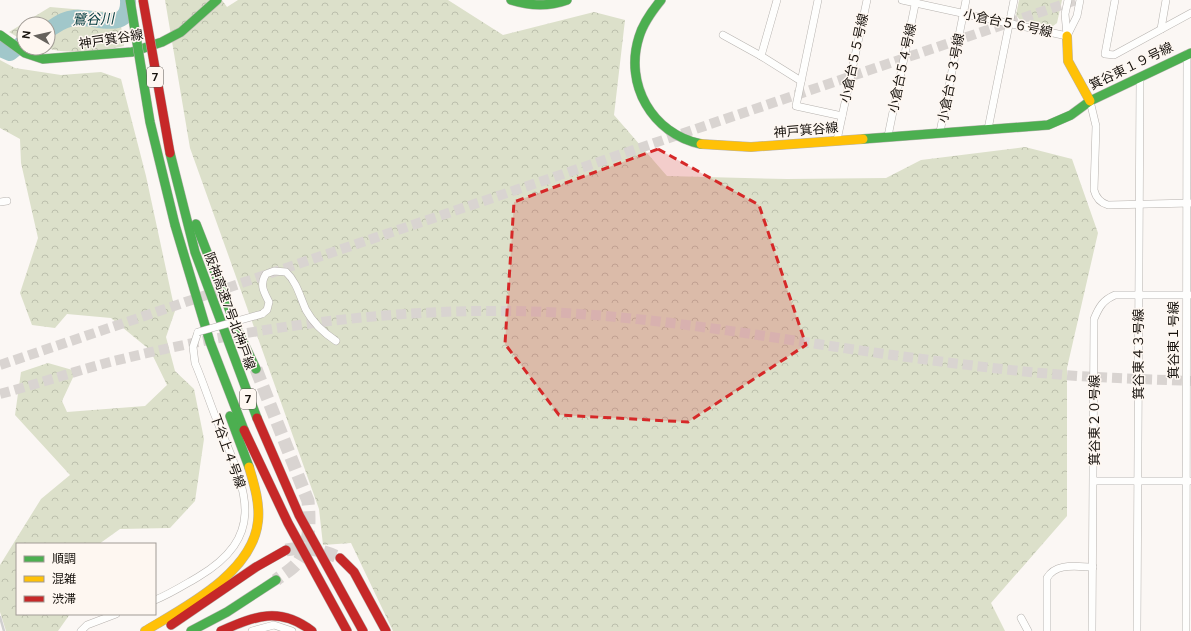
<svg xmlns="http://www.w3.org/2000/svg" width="1191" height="631" viewBox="0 0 1191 631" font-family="'DM Sans','Noto Sans JP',sans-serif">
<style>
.forest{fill:url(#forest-crowns)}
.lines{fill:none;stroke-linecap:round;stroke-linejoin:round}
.river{stroke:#a1c7ca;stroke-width:16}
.secondary-tunnel{stroke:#d9d4d1;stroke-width:10;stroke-dasharray:10 5;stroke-linecap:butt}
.highway-tunnel{stroke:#d9d4d1;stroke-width:13;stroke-dasharray:13 6;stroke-linecap:butt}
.street-casing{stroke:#b6b2ae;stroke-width:8}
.fast-casing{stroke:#b6b2ae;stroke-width:10}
.slow-casing{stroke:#b6b2ae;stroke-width:10}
.jam-casing{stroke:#b6b2ae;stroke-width:10}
.street{stroke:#fefefd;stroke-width:7}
.fast{stroke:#4caf50;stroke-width:9}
.slow{stroke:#ffc107;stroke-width:9}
.jam{stroke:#c62828;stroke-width:9}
.rail{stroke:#d0cfcf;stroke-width:2.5}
.street-bridge-casing{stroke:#b6b2ae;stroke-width:8;stroke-linecap:butt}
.fast-bridge-casing{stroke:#b6b2ae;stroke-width:10;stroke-linecap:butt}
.jam-bridge-casing{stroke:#b6b2ae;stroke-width:10;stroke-linecap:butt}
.street-bridge{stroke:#fefefd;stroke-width:7}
.fast-bridge{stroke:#4caf50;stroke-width:9}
.jam-bridge{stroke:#c62828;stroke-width:9}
.marked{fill:#d62828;fill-opacity:0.2;stroke:#d62828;stroke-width:3;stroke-dasharray:8 5;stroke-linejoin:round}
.labels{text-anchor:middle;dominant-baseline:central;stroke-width:3;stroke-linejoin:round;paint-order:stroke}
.shield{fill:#fef7f1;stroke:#5c5651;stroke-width:1}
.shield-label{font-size:12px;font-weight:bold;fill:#16110c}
.street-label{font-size:13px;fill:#16110c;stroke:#fef7f1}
.water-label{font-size:14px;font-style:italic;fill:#0a4044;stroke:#fef7f1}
</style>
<defs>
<pattern id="forest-crowns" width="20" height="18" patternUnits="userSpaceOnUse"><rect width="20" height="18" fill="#dce0ca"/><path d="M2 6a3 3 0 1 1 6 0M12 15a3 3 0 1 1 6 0" fill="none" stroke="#bcbfac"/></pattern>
</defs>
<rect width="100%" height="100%" fill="#fbf7f4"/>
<!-- forest -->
<g class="forest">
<polygon points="165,0 222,0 227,7 238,0 448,0 503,35 594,12 625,20 614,115 667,176 787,179 886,178 921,160 1025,147 1072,159 1098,233 1067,368 1067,516 991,603 1005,631 393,631 351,543 323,545 319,509 190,148"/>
<polygon points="1019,0 1062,0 1057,23 1053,26 1020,20 1016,15"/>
<path d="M50 7 119 13 124 46C100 51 70 55 46 48H48V24H24V41L9 32Z"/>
<polygon points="0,60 15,68 61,75 101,72 121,79 146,176 175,311 166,337 175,371 194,389 204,439 195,501 170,528 120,529 99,544 17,544 17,614 70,614 58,631 6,631 0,612 0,565 41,499 70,475 15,415 21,372 48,363 76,371 62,401 67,412 145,406 167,385 150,350 111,318 67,314 55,328 32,325 20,293 38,238 21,163 20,139 0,128"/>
</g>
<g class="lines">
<!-- river -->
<g class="river">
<path d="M48 30C57 25 63 19 74 18 94 15 130 35 128 0"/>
<polyline points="0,49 10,53 24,42"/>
</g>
<!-- secondary-tunnel -->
<g class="secondary-tunnel">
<polyline points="0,365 1076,0"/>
<path d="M0 394C37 384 73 372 110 362 228 332 360 312 481 311 615 309 746 334 878 353 936 361 994 369 1052 374 1098 378 1145 379 1191 381"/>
</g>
<!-- highway-tunnel -->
<g class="highway-tunnel">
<path d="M256 369 308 501C310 522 310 544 298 562 293 569 282 575 276 580"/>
<path d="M286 550C306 546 322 550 340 558"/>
</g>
<defs>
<g id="street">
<polyline points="818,0 796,106 842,116"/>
<polyline points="902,0 1067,36"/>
<polyline points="1115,0 1105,54 1114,55 1191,13"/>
<polyline points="1161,29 1166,0"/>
<polyline points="723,35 761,56 801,81"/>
<polyline points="1067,35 1065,14 1068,0"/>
<polyline points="1067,36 1077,16 1080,0"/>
<polyline points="761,56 777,0"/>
<path d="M1090 101 1096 126 1094 190C1096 198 1101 203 1108 205L1191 203"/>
<polyline points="988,129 1014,0"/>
<polyline points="940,132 966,0"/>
<polyline points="888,136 916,0"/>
<polyline points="837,140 867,0"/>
<polyline points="0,202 7,201"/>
<path d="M262 314 267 310 269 302C264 292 259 285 266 274L274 271 286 272C297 282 300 297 306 310 313 323 324 333 336 341"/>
<polyline points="1094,481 1191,481"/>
<path d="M155 600C170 594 184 585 198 577 268 535 246 491 220 428 211 407 204 384 195 363L193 347 198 332"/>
<polyline points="1021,618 1028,631"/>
<polyline points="81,631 87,625 116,614"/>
<polyline points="252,631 274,625 292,631"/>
<path d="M1047 631V578C1056 562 1078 567 1093 567"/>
<path d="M1092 631 1094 319C1099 307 1103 300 1115 295H1190"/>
<polyline points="1137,631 1140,77"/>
<polyline points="1186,631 1187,54"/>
</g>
<g id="fast">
<path d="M511 0C530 6 548 7 567 0"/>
<path d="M661 0C652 11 643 23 639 37 624 84 652 134 701 144"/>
<polyline points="0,35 25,53 43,59 132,52 162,42 181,32 217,0"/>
<polyline points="863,139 1048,125 1071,115 1090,101 1191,53"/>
<polyline points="170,153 195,252 257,418"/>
<polyline points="196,224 237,329 256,369"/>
<polyline points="175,225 210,342 244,430"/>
<polyline points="230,416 249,467"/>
<polyline points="191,631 227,612 276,580"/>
</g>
<g id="slow">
<polyline points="1067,36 1068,61 1090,101"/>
<polyline points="701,144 751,147 863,139"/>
<path d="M145 631C185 607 253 573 258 521 260 503 254 484 249 467"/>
</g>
<g id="jam">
<polyline points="257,418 299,515 363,631"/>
<polyline points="244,430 288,523 347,631"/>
<polyline points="340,558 354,572 386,631"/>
<polyline points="171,625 256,567 286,550"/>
<path d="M221 631C256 616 279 606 312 631"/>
</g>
</defs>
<!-- street casing -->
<use href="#street" class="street-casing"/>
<!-- fast casing -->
<use href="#fast" class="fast-casing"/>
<!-- slow casing -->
<use href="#slow" class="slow-casing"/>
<!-- jam casing -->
<use href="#jam" class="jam-casing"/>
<!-- street -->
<use href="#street" class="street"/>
<!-- fast -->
<use href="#fast" class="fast"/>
<!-- slow -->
<use href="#slow" class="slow"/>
<!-- jam -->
<use href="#jam" class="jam"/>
<!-- rail -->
<polyline class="rail" points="0,617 4,631"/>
<defs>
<polyline id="street-bridge" points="198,332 262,314"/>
<polyline id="fast-bridge" points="130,0 150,122 175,225"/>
<polyline id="jam-bridge" points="143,0 170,153"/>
</defs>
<!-- street-bridge casing -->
<use href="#street-bridge" class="street-bridge-casing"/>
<!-- fast-bridge casing -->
<use href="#fast-bridge" class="fast-bridge-casing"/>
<!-- jam-bridge casing -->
<use href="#jam-bridge" class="jam-bridge-casing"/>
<!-- street-bridge -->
<use href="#street-bridge" class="street-bridge"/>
<!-- fast-bridge -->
<use href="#fast-bridge" class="fast-bridge"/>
<!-- jam-bridge -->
<use href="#jam-bridge" class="jam-bridge"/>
</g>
<!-- marked area -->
<path class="marked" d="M658 149 759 205 806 345 688 422 559 415 505 344 514 202Z"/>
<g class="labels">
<!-- shield labels -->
<g class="shield">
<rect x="147" y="67" width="16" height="20" rx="3"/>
<rect x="240" y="389" width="16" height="20" rx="3"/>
</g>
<g class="shield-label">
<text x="155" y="77">7</text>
<text x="248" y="399">7</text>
</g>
<!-- street labels -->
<g class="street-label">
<text transform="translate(1008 23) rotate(12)">小倉台５６号線</text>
<text transform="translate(111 39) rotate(-9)">神戸箕谷線</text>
<text transform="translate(854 58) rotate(-78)">小倉台５５号線</text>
<text transform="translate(1131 66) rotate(-26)">箕谷東１９号線</text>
<text transform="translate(902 68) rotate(-78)">小倉台５４号線</text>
<text transform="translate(951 78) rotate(-79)">小倉台５３号線</text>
<text transform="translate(806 130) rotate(-5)">神戸箕谷線</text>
<text transform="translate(230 311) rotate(70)">阪神高速7号北神戸線</text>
<text transform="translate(1173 340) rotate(-90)">箕谷東１号線</text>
<text transform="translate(1138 354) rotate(-90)">箕谷東４３号線</text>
<text transform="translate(1094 420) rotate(-90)">箕谷東２０号線</text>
<text transform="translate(228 451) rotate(70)">下谷上４号線</text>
</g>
<!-- water labels -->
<g class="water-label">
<text transform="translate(93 19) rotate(-2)">鷺谷川</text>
</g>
</g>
<!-- legend -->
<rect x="16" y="543" width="140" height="72" fill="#fef7f1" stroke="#a19b95"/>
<rect x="24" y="556" width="20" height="6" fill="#4caf50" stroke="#a19b95"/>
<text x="52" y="563" font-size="12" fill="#16110c">順調</text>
<rect x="24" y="576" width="20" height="6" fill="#ffc107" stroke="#a19b95"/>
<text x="52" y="583" font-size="12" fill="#16110c">混雑</text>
<rect x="24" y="596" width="20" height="6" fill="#c62828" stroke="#a19b95"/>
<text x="52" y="603" font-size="12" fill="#16110c">渋滞</text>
<!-- north arrow -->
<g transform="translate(36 36) rotate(278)"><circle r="19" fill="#fef7f1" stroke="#a19b95"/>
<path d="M0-3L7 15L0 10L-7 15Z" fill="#66625d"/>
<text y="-6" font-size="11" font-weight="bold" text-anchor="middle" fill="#16110c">N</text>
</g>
</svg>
